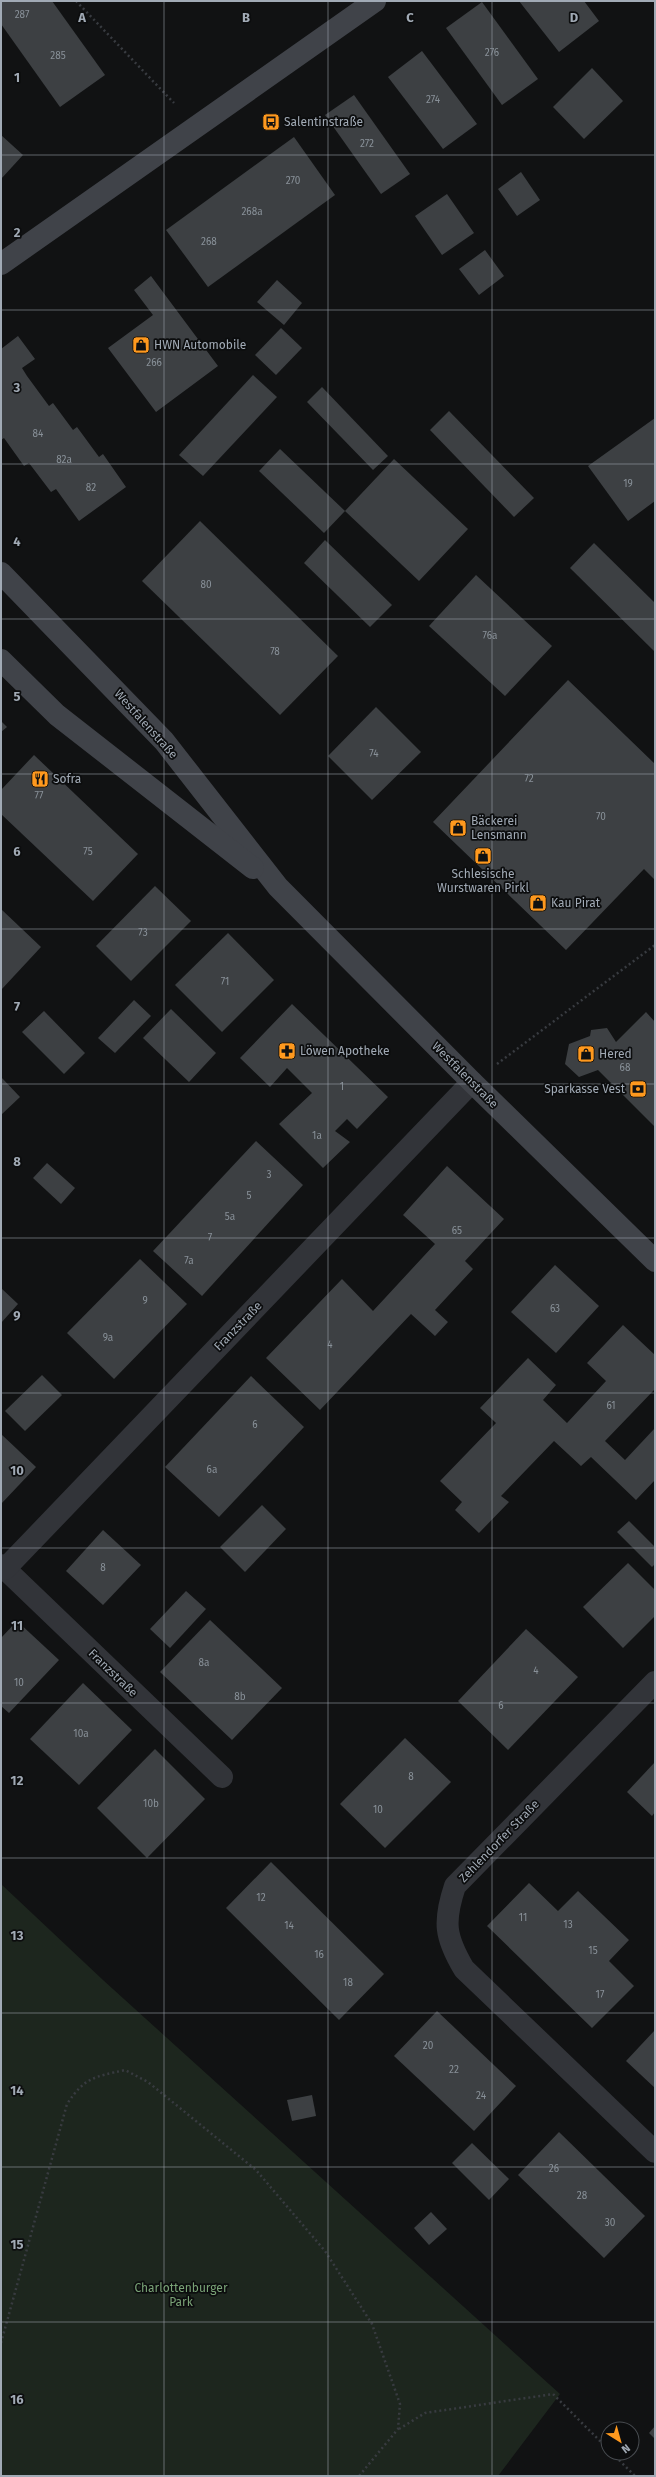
<svg xmlns="http://www.w3.org/2000/svg" width="656" height="2477" viewBox="0 0 656 2477" font-family="'Fira Sans',sans-serif">
<style>
.green{fill:#1d261e}
.building{fill:#3d4043}
.lines{fill:none;stroke-linecap:round;stroke-linejoin:round}
.path{stroke:#383b40;stroke-width:2.5;stroke-dasharray:2 3;stroke-linecap:butt}
.street{stroke:#323439;stroke-width:22}
.secondary{stroke:#404349;stroke-width:22}
.grid{fill:none;stroke:#a1aab5;stroke-width:1;stroke-opacity:0.55}
.labels{text-anchor:middle;dominant-baseline:central;stroke-width:3.5;stroke-linejoin:round;paint-order:stroke}
.number-label{font-size:10px;fill:#889098}
.poi-label{font-size:12px;fill:#a1aab5;stroke:#0c0d0e;text-anchor:start}
.street-label{font-size:12px;fill:#a1aab5;stroke:#0c0d0e}
.park-label{font-size:12px;fill:#79a276;stroke:#0c0d0e}
.grid-label{font-size:13px;text-anchor:middle;font-weight:bold;fill:#a1aab5;stroke:#0c0d0e;stroke-width:3.5;stroke-linejoin:round;paint-order:stroke}
</style>
<rect width="100%" height="100%" fill="#111213"/>
<!-- green -->
<polygon class="green" points="1,1884 103,1980 560,2394 498,2476 1,2476"/>
<!-- building -->
<g class="building">
<polygon points="1,1 52,1 105,75 60,107 1,24"/>
<polygon points="519,1 584,1 599,21 559,52"/>
<polygon points="482,2 538,79 502,105 446,28"/>
<polygon points="422,51 477,124 443,149 388,77"/>
<polygon points="592,68 623,101 584,139 553,107"/>
<polygon points="354,95 410,174 381,194 325,115"/>
<polygon points="1,135 23,155 1,179"/>
<polygon points="294,137 335,195 208,287 166,230"/>
<polygon points="521,172 540,200 517,216 498,189"/>
<polygon points="447,194 474,233 442,255 415,216"/>
<polygon points="485,250 504,276 479,295 459,269"/>
<polygon points="151,276 218,366 156,412 108,348 153,315 134,290"/>
<polygon points="277,280 302,303 284,325 257,302"/>
<polygon points="281,328 302,348 276,375 255,355"/>
<polygon points="18,336 35,359 22,368 27,376 49,406 53,403 73,430 77,427 99,457 103,454 126,487 79,521 56,489 51,492 29,463 24,466 4,438 1,440 1,349"/>
<polygon points="253,375 277,397 203,476 179,455"/>
<polygon points="322,387 388,456 373,470 307,402"/>
<polygon points="449,411 534,498 514,517 430,430"/>
<polygon points="655,418 655,501 628,521 588,466"/>
<polygon points="280,449 345,511 324,533 259,471"/>
<polygon points="394,459 468,529 419,581 345,511"/>
<polygon points="200,521 338,656 280,715 142,581"/>
<polygon points="325,540 392,605 370,627 304,563"/>
<polygon points="594,543 655,603 655,652 570,568"/>
<polygon points="476,575 552,646 505,696 429,626"/>
<polygon points="568,680 655,764 655,880 644,869 566,950 433,822"/>
<polygon points="376,707 421,752 372,800 328,756"/>
<polygon points="1,721 7,727 1,732"/>
<polygon points="34,755 138,854 93,901 1,814 1,790"/>
<polygon points="155,886 191,921 131,981 96,946"/>
<polygon points="1,909 41,947 1,990"/>
<polygon points="228,933 274,980 222,1032 175,985"/>
<polygon points="134,1000 151,1016 115,1053 98,1038"/>
<polygon points="292,1004 388,1097 357,1129 347,1119 335,1131 350,1142 323,1168 279,1124 312,1093 287,1068 270,1087 240,1058"/>
<polygon points="171,1009 216,1053 189,1082 143,1038"/>
<polygon points="44,1011 85,1053 64,1074 22,1032"/>
<polygon points="646,1012 655,1022 655,1127 598,1070 579,1077 565,1064 569,1044 590,1036 591,1030 607,1028 616,1042"/>
<polygon points="1,1077 20,1097 1,1115"/>
<polygon points="256,1141 303,1185 202,1296 153,1251"/>
<polygon points="47,1163 75,1188 61,1204 33,1178"/>
<polygon points="447,1166 504,1219 465,1261 473,1269 435,1310 448,1322 435,1336 411,1314 320,1410 266,1358 342,1279 373,1311 435,1244 403,1215"/>
<polygon points="140,1259 187,1304 114,1379 67,1333"/>
<polygon points="555,1265 599,1306 556,1353 511,1312"/>
<polygon points="1,1288 18,1304 1,1323"/>
<polygon points="623,1325 655,1355 655,1389 605,1441 625,1460 655,1428 655,1480 636,1500 591,1457 581,1466 554,1441 501,1496 509,1502 479,1533 455,1510 462,1502 440,1481 496,1423 480,1408 528,1358 556,1385 543,1400 567,1423 606,1381 587,1363"/>
<polygon points="42,1375 62,1395 25,1431 5,1411"/>
<polygon points="251,1376 304,1427 219,1517 165,1467"/>
<polygon points="1,1434 36,1467 1,1504"/>
<polygon points="262,1505 286,1529 245,1572 220,1547"/>
<polygon points="629,1521 655,1547 655,1564 652,1567 617,1532"/>
<polygon points="103,1530 141,1565 103,1605 66,1571"/>
<polygon points="628,1563 655,1590 655,1616 623,1648 583,1607"/>
<polygon points="186,1591 206,1609 170,1648 150,1629"/>
<polygon points="210,1620 282,1688 232,1740 160,1672"/>
<polygon points="17,1621 59,1660 9,1713 1,1706 1,1638"/>
<polygon points="526,1629 578,1677 508,1750 458,1701"/>
<polygon points="83,1683 132,1730 79,1785 30,1739"/>
<polygon points="405,1738 451,1782 385,1848 340,1804"/>
<polygon points="155,1749 205,1799 147,1858 97,1808"/>
<polygon points="655,1762 655,1812 652,1816 627,1792"/>
<polygon points="271,1862 384,1974 339,2020 226,1908"/>
<polygon points="529,1883 558,1911 578,1891 629,1940 609,1961 634,1986 592,2028 487,1926"/>
<polygon points="437,2011 516,2086 474,2131 394,2056"/>
<polygon points="655,2030 655,2088 626,2061"/>
<polygon points="312,2095 316,2116 292,2121 287,2100"/>
<polygon points="559,2132 645,2216 604,2258 518,2175"/>
<polygon points="472,2143 509,2179 489,2200 452,2163"/>
<polygon points="431,2212 447,2229 429,2245 414,2228"/>
<polygon points="655,2426 655,2439 649,2433"/>
</g>
<g class="lines">
<!-- path -->
<g class="path">
<polyline points="76,1 174,103"/>
<polyline points="497,1064 655,945"/>
<path d="M1 2343 67 2104C85 2077 94 2077 125 2070L148 2082 256 2170 325 2251 372 2324 400 2404 398 2429 359 2476"/>
<polyline points="399,2429 425,2413 553,2394 608,2449"/>
<polyline points="612,2453 635,2476"/>
</g>
<!-- street -->
<g class="street">
<polyline points="1,1565 222,1777"/>
<polyline points="5,1569 472,1082"/>
<path d="M655 1682 455 1886C443 1922 445 1937 464 1969L655 2152"/>
</g>
<!-- secondary -->
<g class="secondary">
<polyline points="1,264 375,1"/>
<polyline points="1,573 164,741 278,887 472,1082 655,1261"/>
<polyline points="1,660 57,715 253,868"/>
</g>
</g>
<!-- grid -->
<path class="grid" d="M164 1V2476M328 1V2476M492 1V2476M1 155H655M1 310H655M1 464H655M1 619H655M1 774H655M1 929H655M1 1084H655M1 1238H655M1 1393H655M1 1548H655M1 1703H655M1 1858H655M1 2013H655M1 2167H655M1 2322H655"/>
<!-- icons -->
<defs>
<symbol id="bus-square" viewBox="-11 -11 22 22"><rect x="-9" y="-9" width="18" height="18" rx="4" fill="#ff991e" stroke="#0c0d0e"/><path d="M-5-6H5V4H4V6H2V4H-2V6H-4V4H-5ZM-3.5-4V0h7V-4ZM-3.5 1.2v1.5H-2V1.2ZM2 1.2v1.5H3.5V1.2Z" fill="#111"/></symbol>
<symbol id="shop-square" viewBox="-11 -11 22 22"><rect x="-9" y="-9" width="18" height="18" rx="4" fill="#ff991e" stroke="#0c0d0e"/><path d="M-5-2.5h2.3a2.7 3.5 0 0 1 5.4 0H5L5.5 6h-11ZM-1.5-2.5h3a1.5 2.3 0 0 0-3 0Z" fill="#111"/></symbol>
<symbol id="restaurant-square" viewBox="-11 -11 22 22"><rect x="-9" y="-9" width="18" height="18" rx="4" fill="#ff991e" stroke="#0c0d0e"/><path d="M-5-6h1v4h1v-4h1v4h1v-4h1v5L-1.5 .5V6h-2V.5L-5-1ZM5-6V6H3V1.5H1.5Q1.5-4 5-6Z" fill="#111"/></symbol>
<symbol id="pharmacy-square" viewBox="-11 -11 22 22"><rect x="-9" y="-9" width="18" height="18" rx="4" fill="#ff991e" stroke="#0c0d0e"/><path d="M-2-6h4v4h4v4h-4v4h-4v-4h-4v-4h4Z" fill="#111"/></symbol>
<symbol id="bank-square" viewBox="-11 -11 22 22"><rect x="-9" y="-9" width="18" height="18" rx="4" fill="#ff991e" stroke="#0c0d0e"/><path d="M-6-4H6V4H-6ZM0-2.3a2.3 2.3 0 1 0 0 4.6a2.3 2.3 0 1 0 0-4.6Z" fill="#111"/></symbol>
</defs>
<g fill-rule="evenodd">
<use href="#bus-square" x="261" y="112" width="20" height="20"/>
<use href="#shop-square" x="131" y="335" width="20" height="20"/>
<use href="#restaurant-square" x="30" y="769" width="20" height="20"/>
<use href="#shop-square" x="448" y="818" width="20" height="20"/>
<use href="#shop-square" x="473" y="846" width="20" height="20"/>
<use href="#shop-square" x="528" y="893" width="20" height="20"/>
<use href="#pharmacy-square" x="277" y="1041" width="20" height="20"/>
<use href="#shop-square" x="576" y="1044" width="20" height="20"/>
<use href="#bank-square" x="628" y="1079" width="20" height="20"/>
</g>
<g class="labels">
<!-- number labels -->
<g class="number-label">
<text x="22" y="15">287</text>
<text x="492" y="53">276</text>
<text x="58" y="56">285</text>
<text x="433" y="100">274</text>
<text x="367" y="144">272</text>
<text x="293" y="181">270</text>
<text x="252" y="212">268a</text>
<text x="209" y="242">268</text>
<text x="154" y="363">266</text>
<text x="38" y="434">84</text>
<text x="64" y="460">82a</text>
<text x="628" y="484">19</text>
<text x="91" y="488">82</text>
<text x="206" y="585">80</text>
<text x="490" y="636">76a</text>
<text x="275" y="652">78</text>
<text x="374" y="754">74</text>
<text x="529" y="779">72</text>
<text x="39" y="796">77</text>
<text x="601" y="817">70</text>
<text x="88" y="852">75</text>
<text x="143" y="933">73</text>
<text x="225" y="982">71</text>
<text x="625" y="1068">68</text>
<text x="342" y="1087">1</text>
<text x="317" y="1136">1a</text>
<text x="269" y="1175">3</text>
<text x="249" y="1196">5</text>
<text x="230" y="1217">5a</text>
<text x="457" y="1231">65</text>
<text x="210" y="1238">7</text>
<text x="189" y="1261">7a</text>
<text x="145" y="1301">9</text>
<text x="555" y="1309">63</text>
<text x="108" y="1338">9a</text>
<text x="330" y="1345">4</text>
<text x="611" y="1406">61</text>
<text x="255" y="1425">6</text>
<text x="212" y="1470">6a</text>
<text x="103" y="1568">8</text>
<text x="204" y="1663">8a</text>
<text x="536" y="1671">4</text>
<text x="19" y="1683">10</text>
<text x="240" y="1697">8b</text>
<text x="501" y="1706">6</text>
<text x="81" y="1734">10a</text>
<text x="411" y="1777">8</text>
<text x="151" y="1804">10b</text>
<text x="378" y="1810">10</text>
<text x="261" y="1898">12</text>
<text x="523" y="1918">11</text>
<text x="568" y="1925">13</text>
<text x="289" y="1926">14</text>
<text x="593" y="1951">15</text>
<text x="319" y="1955">16</text>
<text x="348" y="1983">18</text>
<text x="600" y="1995">17</text>
<text x="428" y="2046">20</text>
<text x="454" y="2070">22</text>
<text x="481" y="2096">24</text>
<text x="554" y="2169">26</text>
<text x="582" y="2196">28</text>
<text x="610" y="2223">30</text>
</g>
<!-- poi labels -->
<g class="poi-label">
<text x="284" y="122">Salentinstraße</text>
<text x="154" y="345">HWN Automobile</text>
<text x="53" y="779">Sofra</text>
<text x="471" y="821">Bäckerei<tspan x="471" dy="14">Lensmann</tspan></text>
<text x="483" y="874" text-anchor="middle">Schlesische<tspan x="483" dy="14">Wurstwaren Pirkl</tspan></text>
<text x="551" y="903">Kau Pirat</text>
<text x="300" y="1051">Löwen Apotheke</text>
<text x="599" y="1054">Hered</text>
<text x="625" y="1089" text-anchor="end">Sparkasse Vest</text>
</g>
<!-- street labels -->
<g class="street-label">
<text transform="translate(146 724) rotate(48)">Westfalenstraße</text>
<text transform="translate(465 1075) rotate(45)">Westfalenstraße</text>
<text transform="translate(238 1326) rotate(-46)">Franzstraße</text>
<text transform="translate(113 1673) rotate(44)">Franzstraße</text>
<text transform="translate(499 1841) rotate(-46)">Zehlendorfer Straße</text>
</g>
<!-- park labels -->
<g class="park-label">
<text x="181" y="2288">Charlottenburger<tspan x="181" dy="14">Park</tspan></text>
</g>
</g>
<g class="grid-label">
<text x="82" y="22">A</text>
<text x="246" y="22">B</text>
<text x="410" y="22">C</text>
<text x="574" y="22">D</text>
<text x="17" y="82">1</text>
<text x="17" y="237">2</text>
<text x="17" y="392">3</text>
<text x="17" y="546">4</text>
<text x="17" y="701">5</text>
<text x="17" y="856">6</text>
<text x="17" y="1011">7</text>
<text x="17" y="1166">8</text>
<text x="17" y="1320">9</text>
<text x="17" y="1475">10</text>
<text x="17" y="1630">11</text>
<text x="17" y="1785">12</text>
<text x="17" y="1940">13</text>
<text x="17" y="2095">14</text>
<text x="17" y="2249">15</text>
<text x="17" y="2404">16</text>
</g>
<!-- border -->
<rect width="656" height="2477" fill="none" stroke="#a1aab5" stroke-width="4"/>
<!-- north arrow -->
<g transform="translate(620 2441) rotate(143)"><circle r="19" fill="#0c0d0e" stroke="#484c51"/>
<path d="M0-3L7 15L0 10L-7 15Z" fill="#ff991e"/>
<text y="-6" font-size="11" font-weight="bold" text-anchor="middle" fill="#a1aab5">N</text>
</g>
</svg>
